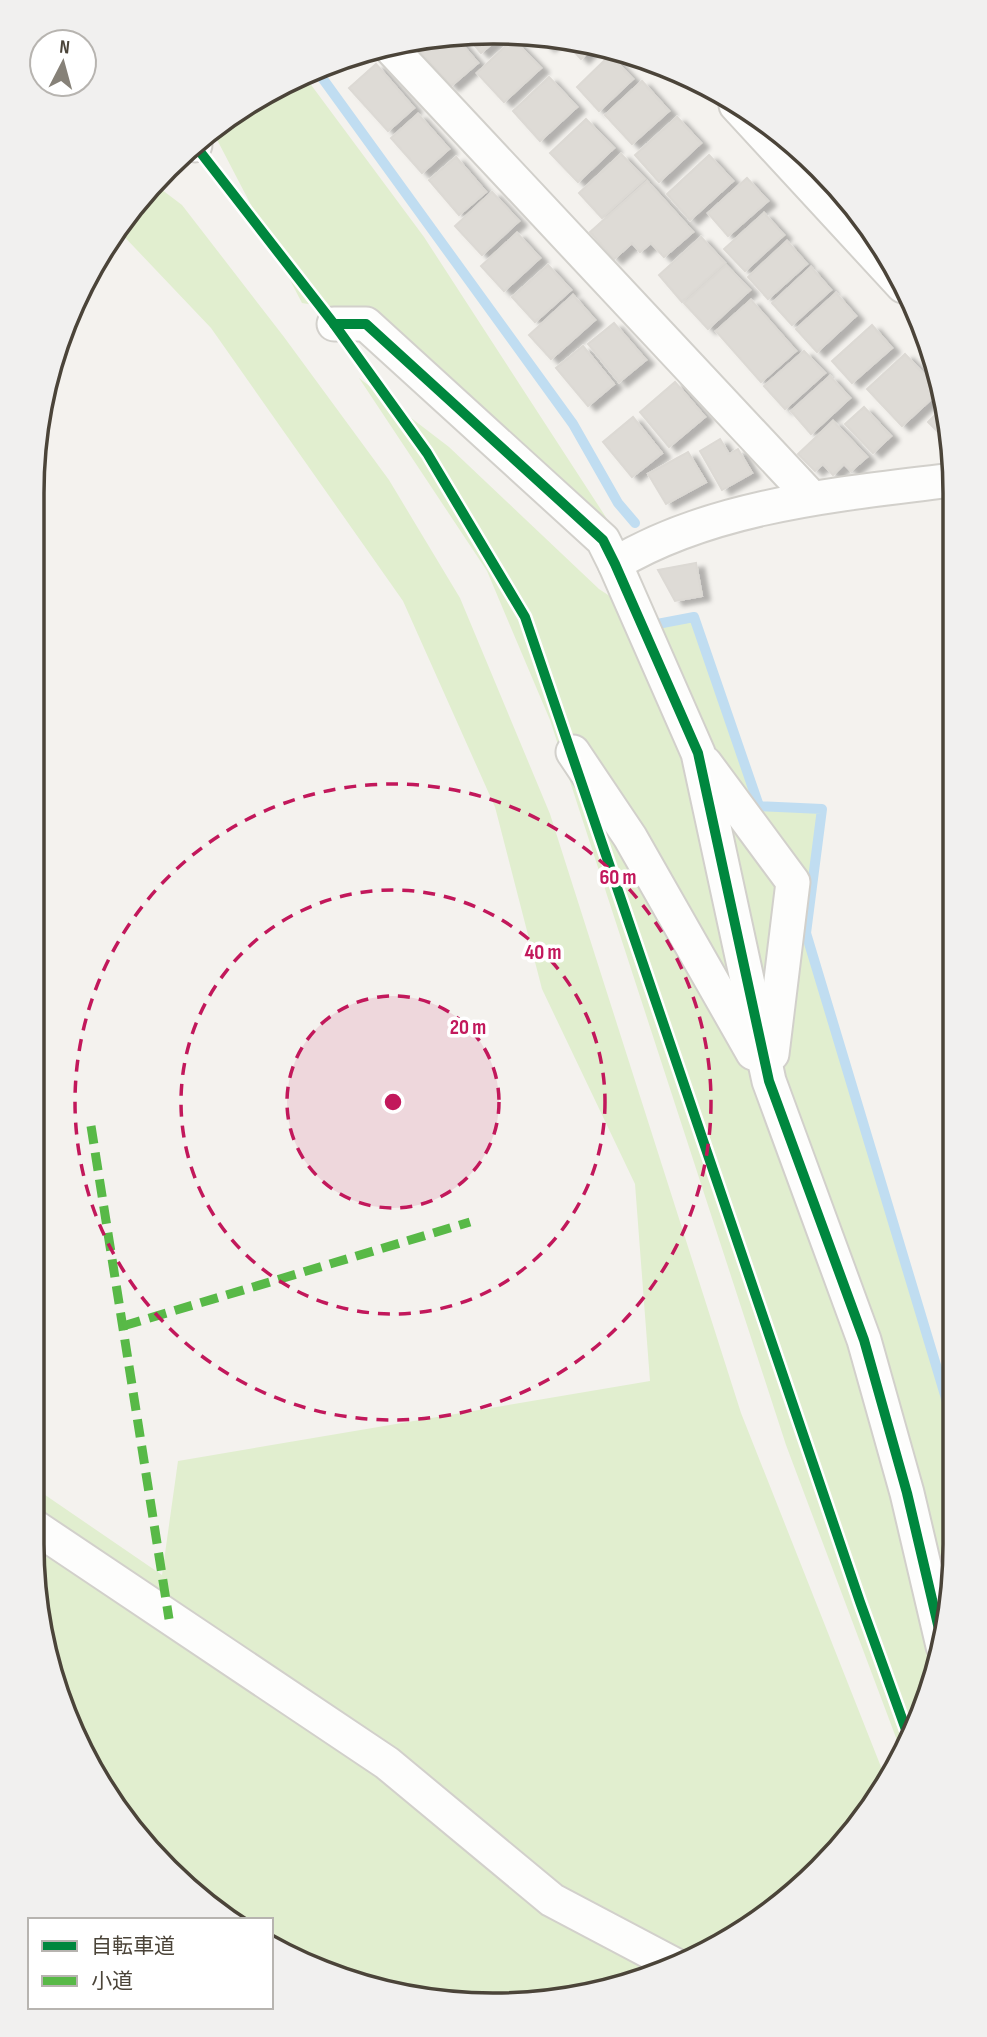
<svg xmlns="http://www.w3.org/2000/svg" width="987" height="2037" viewBox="0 0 987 2037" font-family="'Sofia Sans Condensed','Noto Sans JP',sans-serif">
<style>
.green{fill:#e1eecf}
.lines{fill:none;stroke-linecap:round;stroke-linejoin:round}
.stream{stroke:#c0ddf1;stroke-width:10}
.building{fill:#dedbd6;stroke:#dcd9d4;stroke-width:2;filter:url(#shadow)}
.minor-casing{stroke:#d2d0cb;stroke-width:37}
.minor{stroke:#fdfdfc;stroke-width:33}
.quiet{stroke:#58b947;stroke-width:9;stroke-dasharray:18 9;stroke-linecap:butt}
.cycleway-casing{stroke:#fff;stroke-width:15}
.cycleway{stroke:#00873e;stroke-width:10}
.ring{fill:none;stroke:#c2185b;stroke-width:3.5;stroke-dasharray:12 9}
.rim{fill:none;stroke:#4b4439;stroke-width:3.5}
.centre{fill:#c2185b;stroke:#fff;stroke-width:3.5}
.ring-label{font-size:21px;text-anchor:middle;font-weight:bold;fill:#c2185b;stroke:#fff;stroke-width:7;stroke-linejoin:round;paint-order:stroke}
</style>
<defs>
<filter id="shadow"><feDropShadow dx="8" dy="4.5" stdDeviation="2" flood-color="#0004"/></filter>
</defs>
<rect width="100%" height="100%" fill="#f4f2ee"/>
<!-- green -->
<g class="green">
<polygon points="303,74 424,237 622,542 596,536 331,308 302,303 212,130 237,109"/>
<polygon points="153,183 182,205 284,337 389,480 460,598 550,814 741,1413 885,1777 841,1848 774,1910 698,1958 554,2001 403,1997 271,1947 271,1920 229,1920 189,1891 127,1825 56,1692 32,1543 32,1486 162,1575 178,1461 650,1381 635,1184 542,989 495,807 403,601 211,328 116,228"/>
<path d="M359 378 449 447 599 589 652 624 694 617 759 806 822 809 806 933 951 1415 955 1416C955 1529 963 1651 901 1751L786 1445 550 720 487 571Z"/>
</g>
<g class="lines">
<!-- stream -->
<g class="stream">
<polyline points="315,68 573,424 618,503 635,523"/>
<polyline points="650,621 652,625 694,617 759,806 822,809 806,933 951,1415 955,1416"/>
</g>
</g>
<!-- building -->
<g class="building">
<polygon points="494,32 504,33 481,53 465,34"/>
<polygon points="454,35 478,63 451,86 418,49 431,38"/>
<polygon points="536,36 557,38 547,47"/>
<polygon points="562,38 584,40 596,44 581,59"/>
<polygon points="513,39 541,68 504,102 477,73"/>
<polygon points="610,55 633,79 599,111 577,87"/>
<polygon points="376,64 414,108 388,131 349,88"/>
<polygon points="549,77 577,107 540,141 513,111"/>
<polygon points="642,81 669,111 632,144 605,115"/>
<polygon points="418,114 449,149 422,173 391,138"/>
<polygon points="677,117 701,143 659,182 635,155"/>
<polygon points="586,119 614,148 578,182 550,153"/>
<polygon points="621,154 645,179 602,218 579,193"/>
<polygon points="709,155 733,181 690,220 667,194"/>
<polygon points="456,157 486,192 459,215 429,180"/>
<polygon points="747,178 768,201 728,236 708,213"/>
<polygon points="647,181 693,232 664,257 651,243 640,252 632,243 614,259 590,232"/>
<polygon points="492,192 519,221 482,255 455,226"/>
<polygon points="764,213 784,235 745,271 724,249"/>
<polygon points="517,233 540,258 504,291 481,266"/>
<polygon points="701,237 725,263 682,302 659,275"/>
<polygon points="787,241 807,264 768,299 748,277"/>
<polygon points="548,265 571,290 535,322 512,297"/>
<polygon points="726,265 750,290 708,329 684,303"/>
<polygon points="811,267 831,290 792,325 772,303"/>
<polygon points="836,293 856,316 817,352 796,329"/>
<polygon points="573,295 595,320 551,359 529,335"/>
<polygon points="751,300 796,351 761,382 716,331"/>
<polygon points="614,323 646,360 619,382 588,344"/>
<polygon points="872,325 892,348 852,383 832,361"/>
<polygon points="583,346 614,384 588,406 556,368"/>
<polygon points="804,351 825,373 785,409 764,386"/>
<polygon points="905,354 940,391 902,426 867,389"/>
<polygon points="830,376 850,398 811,434 791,411"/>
<polygon points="675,382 705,417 669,447 640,412"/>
<polygon points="944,406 951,433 952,446 928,422"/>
<polygon points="864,407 891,436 873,453 845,424"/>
<polygon points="633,417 662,453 632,477 603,442"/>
<polygon points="833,421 867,457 851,471 844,464 833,475 823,464 815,471 798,454"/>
<polygon points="720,439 729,454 738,449 752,473 722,490 700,451"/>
<polygon points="688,452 706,482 666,504 648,474"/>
<polygon points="696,563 702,596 675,601 658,570"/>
</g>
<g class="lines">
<defs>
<g id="minor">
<polyline points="388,45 811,497"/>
<polyline points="736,105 903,286"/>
<polyline points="195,144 195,145"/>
<polyline points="334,324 366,324 603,540 615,564 698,753 769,1081 864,1340 907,1493 943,1646"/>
<path d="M615 564C713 505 840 494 952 480"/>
<polyline points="573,752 630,837 753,1053"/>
<polyline points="705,763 793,882 772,1054"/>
<polyline points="32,1525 387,1763 552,1900 675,1965"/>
</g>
</defs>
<!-- minor casing -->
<use href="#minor" class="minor-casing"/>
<!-- minor -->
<use href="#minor" class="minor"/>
<!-- quiet -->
<g class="quiet">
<polyline points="91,1126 169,1619"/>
<polyline points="123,1326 470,1222"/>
</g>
<defs>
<g id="cycleway">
<polyline points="194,144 334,324 427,453 525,617 860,1602 909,1738"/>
<polyline points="334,324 366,324 603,540 615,564 698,753 769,1081 864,1340 907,1493 943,1646"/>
</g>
</defs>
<!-- cycleway casing -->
<use href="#cycleway" class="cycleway-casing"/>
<!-- cycleway -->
<use href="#cycleway" class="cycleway"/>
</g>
<!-- distance rings -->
<circle cx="393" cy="1102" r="106" fill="#c2185b" fill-opacity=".12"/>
<g class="ring">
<circle cx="393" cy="1102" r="106"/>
<circle cx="393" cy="1102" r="212"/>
<circle cx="393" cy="1102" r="318"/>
</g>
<!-- crop -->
<path d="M0 0H987V2037H0ZM493 44H494A449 449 0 0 1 943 493V1544A449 449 0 0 1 494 1993H493A449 449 0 0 1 44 1544V493A449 449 0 0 1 493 44Z" fill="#f1f0ef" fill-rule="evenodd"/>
<path class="rim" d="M493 44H494A449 449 0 0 1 943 493V1544A449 449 0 0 1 494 1993H493A449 449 0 0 1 44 1544V493A449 449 0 0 1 493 44Z"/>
<circle cx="393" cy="1102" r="10" class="centre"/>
<g class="ring-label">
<text x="618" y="884">60 m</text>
<text x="543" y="959">40 m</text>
<text x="468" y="1034">20 m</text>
</g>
<!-- legend -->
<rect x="28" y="1918" width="245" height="91" fill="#ffffff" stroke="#b7b4b0" stroke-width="2"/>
<rect x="42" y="1941" width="35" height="10" fill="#00873e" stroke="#b7b4b0" stroke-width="2"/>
<text x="91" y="1953" font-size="21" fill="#4b4439">自転車道</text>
<rect x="42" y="1976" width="35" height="10" fill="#58b947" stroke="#b7b4b0" stroke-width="2"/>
<text x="91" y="1988" font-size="21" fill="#4b4439">小道</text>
<!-- north arrow -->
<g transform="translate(63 63) rotate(6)"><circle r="33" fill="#ffffff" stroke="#b7b4b0" stroke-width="2"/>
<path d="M0-5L12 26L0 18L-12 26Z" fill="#868178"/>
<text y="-10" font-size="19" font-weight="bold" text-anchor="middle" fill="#4b4439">N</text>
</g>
</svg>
